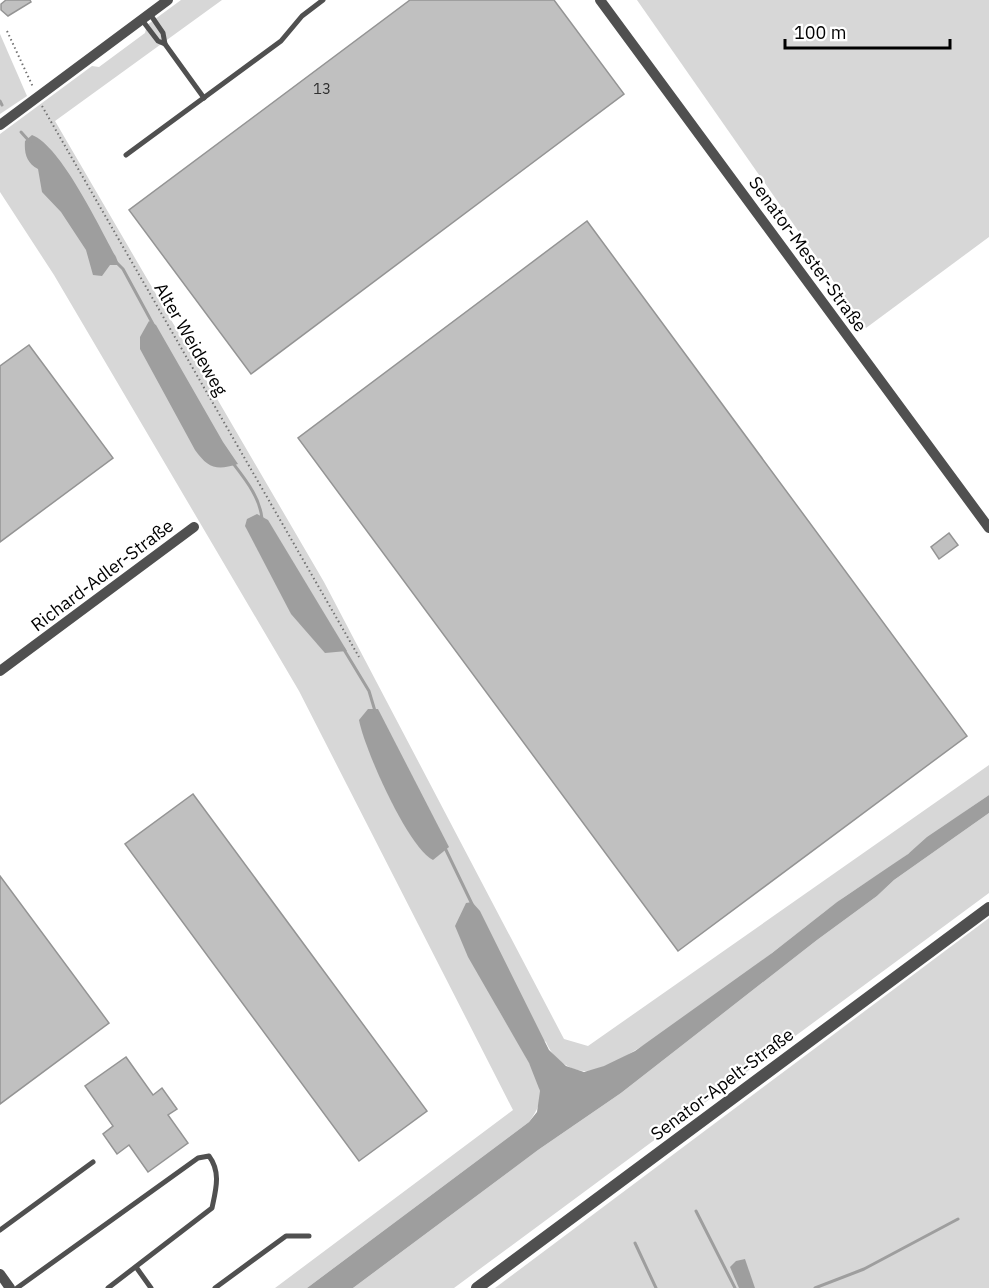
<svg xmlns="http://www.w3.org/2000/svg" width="989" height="1288" viewBox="0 0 989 1288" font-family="'IBM Plex Sans',sans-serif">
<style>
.green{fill:#d7d7d7}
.water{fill:#9e9e9e}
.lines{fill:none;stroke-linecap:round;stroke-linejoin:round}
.stream{stroke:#9e9e9e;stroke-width:3}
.building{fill:#c0c0c0;stroke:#949494;stroke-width:1.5}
.path{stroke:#727272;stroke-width:2;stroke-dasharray:1.5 3;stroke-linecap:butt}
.service{stroke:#505050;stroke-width:5}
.minor{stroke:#505050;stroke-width:10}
.tertiary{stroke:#505050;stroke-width:12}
.labels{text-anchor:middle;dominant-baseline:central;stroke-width:4.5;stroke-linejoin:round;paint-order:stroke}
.number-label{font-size:15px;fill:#303030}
.street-label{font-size:18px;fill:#000;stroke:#fff}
</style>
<rect width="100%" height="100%" fill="#fff"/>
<!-- green -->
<g class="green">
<path d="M181 0H222L55 121 324 582 564 1039 588 1046 989 765V795C961 814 934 833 908 854 885 872 859 886 836 903 795 934 626 1074 584 1071 567 1070 552 1057 546 1042L496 1005C507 1026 537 1070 540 1091 541 1103 536 1113 529 1122L307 1288H275L513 1110 299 691 54 275 0 192V134L92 66 99 67 145 33 147 25Z"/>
<polygon points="637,0 989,0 989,237 866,328"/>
<polygon points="0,34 27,96 0,114"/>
<polygon points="989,813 989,893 454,1288 353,1288 538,1150 621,1093 817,940 877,896 894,880"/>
<polygon points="989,918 989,1288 495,1288"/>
</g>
<!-- water -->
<g class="water">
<path d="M32 135C61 146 100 228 116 257L119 265H110L102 276 93 275 86 250 61 212 42 192 38 169C27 163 24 154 25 141Z"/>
<path d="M149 321 156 325 223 442 238 464C216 471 208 468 195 450L140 349V337Z"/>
<polygon points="257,514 268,520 347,651 325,653 291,614 245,526 247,519"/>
<path d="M368 709H378L449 847 433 860C408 848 364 748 359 720Z"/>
<polygon points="989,795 989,813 894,880 877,896 817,940 621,1093 538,1150 353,1288 307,1288 529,1122 537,1112 540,1091 529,1063 468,957 455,926 466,903 472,902 480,911 549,1050 566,1066 584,1072 604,1066 635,1051 772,953 837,902 908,854 927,837"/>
<polygon points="745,1259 755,1288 739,1288 730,1267 736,1261"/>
</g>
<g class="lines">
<!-- stream -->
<g class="stream">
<polyline points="0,101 2,105"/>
<polyline points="21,132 30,142"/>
<polyline points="116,262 123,269 154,326"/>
<path d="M232 462C245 479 260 497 262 519"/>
<polyline points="343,648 369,691 375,711"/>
<polyline points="445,848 472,904"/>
<polyline points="696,1211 735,1288"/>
<polyline points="635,1243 656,1288"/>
<polyline points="815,1288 864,1269 958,1219"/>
</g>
</g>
<!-- building -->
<g class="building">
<polygon points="6,0 30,0 31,2 8,16 1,10 1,4"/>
<polygon points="410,0 554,0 624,94 251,374 129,210"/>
<polygon points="587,221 967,736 678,951 298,438"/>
<polygon points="29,345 113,458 0,542 0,366"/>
<polygon points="949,533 958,545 939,559 931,547"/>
<polygon points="193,794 427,1111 359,1161 125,844"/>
<polygon points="0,876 109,1023 0,1104"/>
<polygon points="126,1057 153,1095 162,1088 177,1109 168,1115 188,1143 148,1172 129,1145 117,1154 103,1134 113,1126 85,1086"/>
</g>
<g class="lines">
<!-- path -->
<g class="path">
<polyline points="7,31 33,87"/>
<polyline points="42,106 359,657"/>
</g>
<!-- service -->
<g class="service">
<polyline points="142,20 158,41 165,44 163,33 150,14"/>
<polyline points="165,44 204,98"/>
<polyline points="126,155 281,41 302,16 323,0"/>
<polyline points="0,1230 93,1162"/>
<polyline points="136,1267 151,1288"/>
<path d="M17 1288 198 1158 209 1156C221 1172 216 1189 212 1208L108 1288"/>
<polyline points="215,1288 286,1236 309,1236"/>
</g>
<!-- minor -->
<g class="minor">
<polyline points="600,0 989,528"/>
<polyline points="0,125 168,0"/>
<polyline points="0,671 194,527"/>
<polyline points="0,1274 10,1288"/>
</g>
<!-- tertiary -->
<polyline class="tertiary" points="477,1288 989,908"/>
</g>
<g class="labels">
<!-- number labels -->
<g class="number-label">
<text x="322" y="88">13</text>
</g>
<!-- street labels -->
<g class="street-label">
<text transform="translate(808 254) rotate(54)">Senator-Mester-Straße</text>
<text transform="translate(191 339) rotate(60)">Alter Weideweg</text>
<text transform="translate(102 575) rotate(-37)">Richard-Adler-Straße</text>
<text transform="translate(722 1084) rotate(-37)">Senator-Apelt-Straße</text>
</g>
</g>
<!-- scale -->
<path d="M785 39v9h165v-9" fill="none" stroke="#000000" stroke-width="3"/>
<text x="794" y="39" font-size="18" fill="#000000" stroke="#ffffff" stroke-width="4.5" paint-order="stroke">100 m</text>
</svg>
